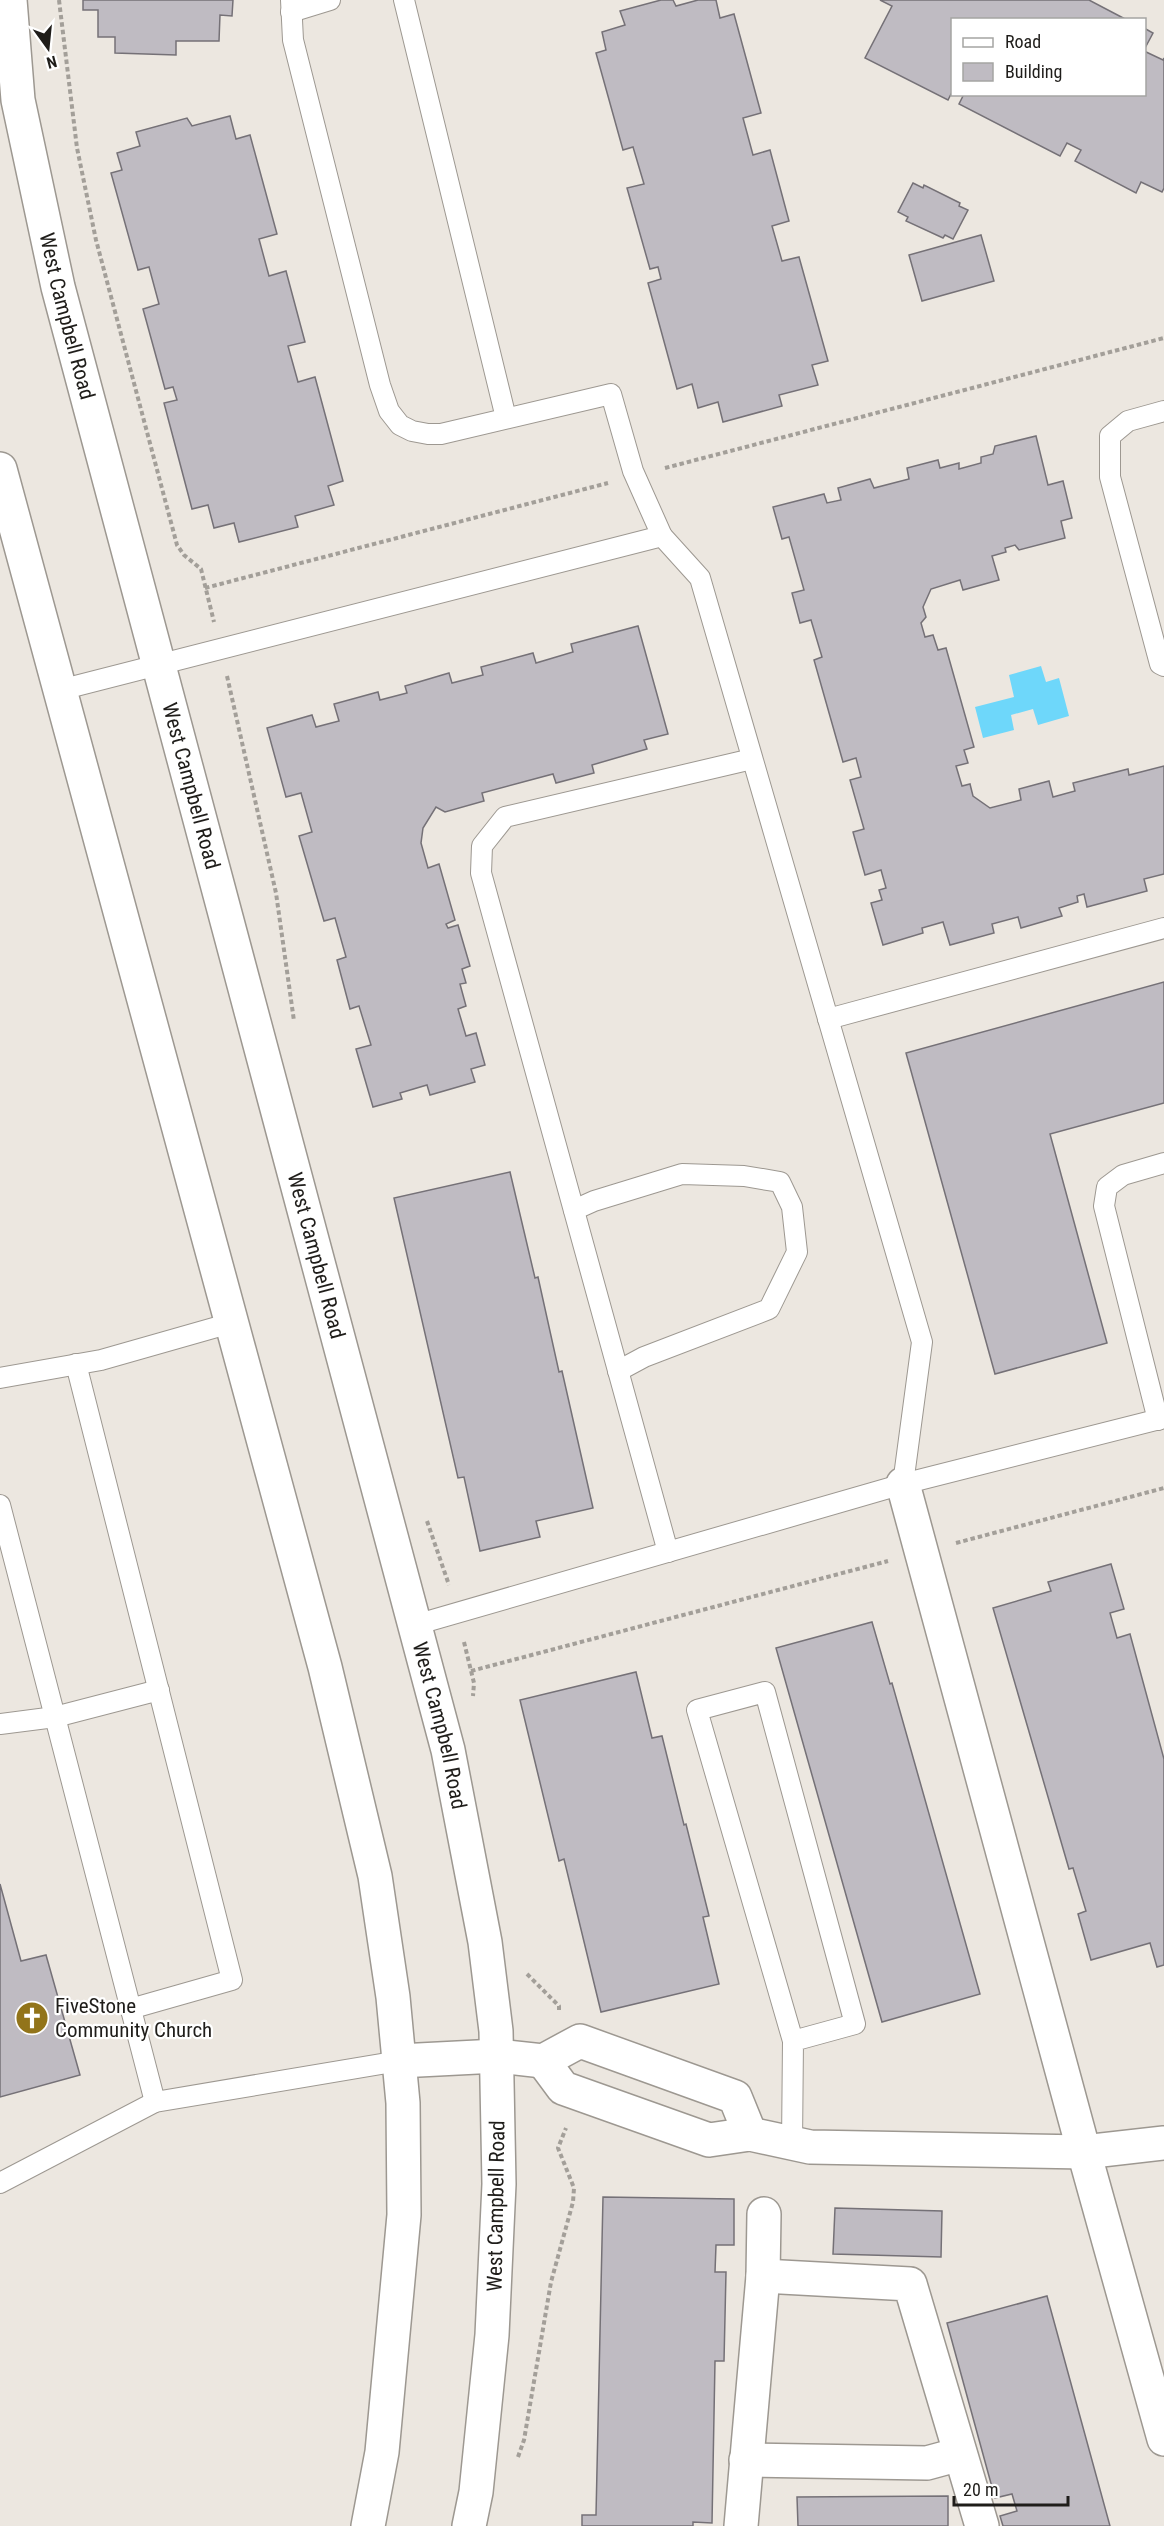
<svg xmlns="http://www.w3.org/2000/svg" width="1164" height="2526" viewBox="0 0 1164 2526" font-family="'Roboto Condensed',sans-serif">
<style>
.water{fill:#6ed7fa}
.building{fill:#bfbbc2;stroke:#757177;stroke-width:1.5}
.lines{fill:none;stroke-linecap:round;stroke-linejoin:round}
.service-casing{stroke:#9d9891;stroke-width:22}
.minor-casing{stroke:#9d9891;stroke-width:36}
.secondary-casing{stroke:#9d9891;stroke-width:36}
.path{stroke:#a39f99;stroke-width:4;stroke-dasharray:4.5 3;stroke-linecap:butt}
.service{stroke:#fff;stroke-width:20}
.minor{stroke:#fff;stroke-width:33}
.secondary{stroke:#fff;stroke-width:33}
.labels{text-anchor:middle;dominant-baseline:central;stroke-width:4.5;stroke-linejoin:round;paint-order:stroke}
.street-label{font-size:21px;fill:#1f1d1a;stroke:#fff}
.poi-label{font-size:21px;fill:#1f1d1a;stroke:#fff;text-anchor:start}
</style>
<rect width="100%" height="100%" fill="#ece7e0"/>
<!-- water -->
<polygon class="water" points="1041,666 1046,682 1059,678 1069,716 1038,725 1033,709 1011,715 1014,730 983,738 975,707 1014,697 1009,675"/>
<!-- building -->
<g class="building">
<polygon points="83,0 233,0 232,16 220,15 219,41 176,41 176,55 115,53 115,37 98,37 98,10 83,10"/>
<polygon points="661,0 673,0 676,6 698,0 716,0 720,18 734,14 761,113 743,118 753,155 770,150 789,221 772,226 782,261 799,257 828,361 812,365 818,385 779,395 782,406 723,422 718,402 698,408 692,384 677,389 648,283 661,279 658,267 650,269 627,188 644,184 633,147 623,150 596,53 606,50 602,32 625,25 620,11"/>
<polygon points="880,0 1089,0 1127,20 952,20 952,92 948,100 865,58 892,6"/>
<polygon points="1144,28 1153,33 1144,50"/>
<polygon points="1144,51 1163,60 1164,58 1164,188 1162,192 1141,182 1136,193 1075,161 1081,150 1067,143 1060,156 959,104 964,94 1144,94"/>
<polygon points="230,116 236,139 250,135 277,234 259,239 269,276 286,271 305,342 288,346 298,382 315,377 343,481 328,486 334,505 295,516 298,527 239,542 234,523 214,528 208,505 192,509 164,403 177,400 173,387 165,389 143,309 159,304 149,267 138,270 111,173 122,170 117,153 140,146 136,132 187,118 192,126"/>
<polygon points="913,183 923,188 924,185 960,203 959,206 968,210 953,239 945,235 943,238 906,221 908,217 898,212"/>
<polygon points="981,235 994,281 922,301 909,255"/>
<polygon points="1036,436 1048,485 1063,481 1072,518 1061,521 1065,538 1019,550 1015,545 1005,548 1006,552 992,556 999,580 963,590 960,580 931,589 923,607 926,617 921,623 925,637 933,635 938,650 946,648 974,747 964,750 968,763 956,766 962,786 970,784 973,796 990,808 1021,800 1019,789 1049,781 1053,797 1075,791 1073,783 1128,769 1129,775 1164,766 1164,874 1144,879 1147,891 1087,907 1084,894 1077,896 1078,902 1059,908 1062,916 1021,928 1018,917 992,924 994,933 950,945 943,922 922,928 923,933 883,945 871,903 882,900 879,890 886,888 881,870 865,875 853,832 864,829 850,780 861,777 856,758 843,762 814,660 822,657 811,620 800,623 792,593 804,590 789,537 782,539 773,507 824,494 827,503 841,500 838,488 870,479 874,488 909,479 907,468 938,460 940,468 959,463 959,469 981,463 981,457 993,454 995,446"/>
<polygon points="638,626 668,734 644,740 647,749 592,765 594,773 556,783 553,774 482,793 484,801 445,812 436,807 423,828 421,843 428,868 439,864 455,920 446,924 448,928 458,925 470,966 462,969 466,983 460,984 466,1006 458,1009 466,1036 476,1033 485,1065 471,1069 475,1082 430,1095 427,1085 400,1093 402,1099 373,1107 356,1049 371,1045 359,1006 350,1009 337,960 346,957 335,918 324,921 299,836 312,832 301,793 286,797 267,728 312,715 316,727 339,721 334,704 378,692 380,700 407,693 405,686 449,673 452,683 483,675 481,667 533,653 536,663 573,652 571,644"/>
<polygon points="1164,982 1164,1103 1050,1134 1107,1343 995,1374 906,1053"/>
<polygon points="510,1172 535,1278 538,1277 559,1372 562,1371 593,1508 536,1521 540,1537 480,1551 464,1477 458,1478 394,1198"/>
<polygon points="1111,1564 1124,1609 1110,1613 1117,1638 1130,1634 1164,1759 1164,1965 1157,1967 1150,1943 1091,1960 1078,1914 1086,1911 1073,1868 1069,1869 993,1608 1051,1591 1048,1582"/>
<polygon points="872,1622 890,1684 892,1683 980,1994 882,2022 776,1648"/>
<polygon points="636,1672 652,1738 662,1736 684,1825 686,1824 709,1916 703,1917 719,1984 601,2012 564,1859 559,1861 520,1700"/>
<polygon points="0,1884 21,1961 46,1955 80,2075 0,2097"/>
<polygon points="603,2197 734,2199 734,2245 716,2245 715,2272 726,2272 724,2361 715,2361 712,2523 693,2522 693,2526 582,2526 582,2515 596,2515"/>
<polygon points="835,2208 942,2211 941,2257 833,2254"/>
<polygon points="1047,2296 1110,2526 1003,2526 1000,2516 1017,2511 1012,2494 995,2498 947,2323"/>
<polygon points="948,2496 948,2526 798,2526 797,2497"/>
</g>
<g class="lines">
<defs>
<g id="service">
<polyline points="291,0 293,40 380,385 389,411 400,425 412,431 428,434 441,434 611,394 633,471 662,536"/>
<polyline points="404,0 506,418"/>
<polyline points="291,12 330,0"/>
<polyline points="1164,411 1128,421 1110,436 1110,477 1160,664 1164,666"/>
<polyline points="60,690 662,536 700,578 922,1342 903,1484 415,1625"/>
<polyline points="828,1019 1164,928"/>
<polyline points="574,1210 594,1201 682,1174 744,1176 780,1182 792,1207 797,1252 769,1309 644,1357 618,1371"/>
<polyline points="76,1364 232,1980 130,2009"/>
<polyline points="0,1378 101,1360 231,1323"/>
<polyline points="1158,1420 1104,1206 1107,1187 1123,1175 1164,1163"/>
<polyline points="903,1484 1164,1418"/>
<polyline points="0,1505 155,2102"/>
<polyline points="668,1552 481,873 482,846 505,817 752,759"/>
<polyline points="0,1724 55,1717 159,1690"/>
<polyline points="792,2144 793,2041 697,1710 765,1692 855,2024 793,2041"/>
<polyline points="0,2183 155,2102 399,2061"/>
</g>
<g id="minor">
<polyline points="903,1484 1084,2152 1164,2439"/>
<polyline points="497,2056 543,2061 580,2041 735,2097 750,2134"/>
<polyline points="543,2061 563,2088 709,2140 750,2134 810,2147 1084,2152 1164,2143"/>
<polyline points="763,2276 910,2284 982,2526"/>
<polyline points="746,2460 927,2463 960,2454"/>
<polyline points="741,2526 763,2276 764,2214"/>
</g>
<g id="secondary">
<path id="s1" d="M10 0 18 100 58 287 448 1750 485 1942 496 2031 499 2184 492 2335 476 2492 469 2526"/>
<polyline points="0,469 325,1667 375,1876 393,1997 403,2103 404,2215 382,2452 368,2526"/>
<polyline points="399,2061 497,2056"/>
</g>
</defs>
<!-- service casing -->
<use href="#service" class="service-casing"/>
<!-- minor casing -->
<use href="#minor" class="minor-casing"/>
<!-- secondary casing -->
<use href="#secondary" class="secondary-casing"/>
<!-- path -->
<g class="path">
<polyline points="59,0 77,148 96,240 177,545 184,555 201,569 214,622"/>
<polyline points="665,468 1164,338"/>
<polyline points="205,588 608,483"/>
<polyline points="227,676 276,893 294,1021"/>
<polyline points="427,1521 449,1585"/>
<polyline points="956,1543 1164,1488"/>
<polyline points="464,1642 474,1683 473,1696"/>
<polyline points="471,1671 888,1561"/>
<polyline points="527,1974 559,2006 559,2010"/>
<polyline points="518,2457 524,2440 551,2282 573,2202 574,2188 558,2148 566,2128"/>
</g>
<!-- service -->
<use href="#service" class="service"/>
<!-- minor -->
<use href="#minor" class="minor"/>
<!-- secondary -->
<use href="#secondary" class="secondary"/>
</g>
<!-- icons -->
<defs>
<symbol id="church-disc" viewBox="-11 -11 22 22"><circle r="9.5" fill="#92741a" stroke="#fff"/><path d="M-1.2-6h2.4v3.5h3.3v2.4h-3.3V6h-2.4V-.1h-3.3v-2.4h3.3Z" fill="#fff"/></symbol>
</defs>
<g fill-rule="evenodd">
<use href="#church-disc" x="13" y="1999" width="38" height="38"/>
</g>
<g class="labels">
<!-- street labels -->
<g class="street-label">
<text stroke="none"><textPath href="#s1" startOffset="322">West Campbell Road</textPath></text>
<text stroke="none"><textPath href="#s1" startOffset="808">West Campbell Road</textPath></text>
<text stroke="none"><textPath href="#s1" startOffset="1294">West Campbell Road</textPath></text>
<text stroke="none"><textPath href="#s1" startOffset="1780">West Campbell Road</textPath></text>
<text transform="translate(496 2206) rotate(-89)">West Campbell Road</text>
</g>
<!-- poi labels -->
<g class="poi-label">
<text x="55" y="2006">FiveStone<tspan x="55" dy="24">Community Church</tspan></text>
</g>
</g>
<!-- legend -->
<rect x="951" y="18" width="195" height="78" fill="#ffffff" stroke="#a5a5a3" stroke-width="1.5"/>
<rect x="963" y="38" width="30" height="9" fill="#ffffff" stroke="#a5a5a3" stroke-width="1.5"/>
<text x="1005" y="48" font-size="18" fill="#1f1d1a">Road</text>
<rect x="963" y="63" width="30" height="18" fill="#bfbbc2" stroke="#a5a5a3" stroke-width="1.5"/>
<text x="1005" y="78" font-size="18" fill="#1f1d1a">Building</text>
<!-- north arrow -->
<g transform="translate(48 48) rotate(165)" stroke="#ffffff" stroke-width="4.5" paint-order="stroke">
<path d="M0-4.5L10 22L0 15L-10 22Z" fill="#1f1d1a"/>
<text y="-9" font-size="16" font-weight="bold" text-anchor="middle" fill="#1f1d1a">N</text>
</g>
<!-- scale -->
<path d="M954 2496v9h114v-9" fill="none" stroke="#1f1d1a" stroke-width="3"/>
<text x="963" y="2496" font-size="18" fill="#1f1d1a" stroke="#ffffff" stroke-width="4.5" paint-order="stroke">20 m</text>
</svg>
